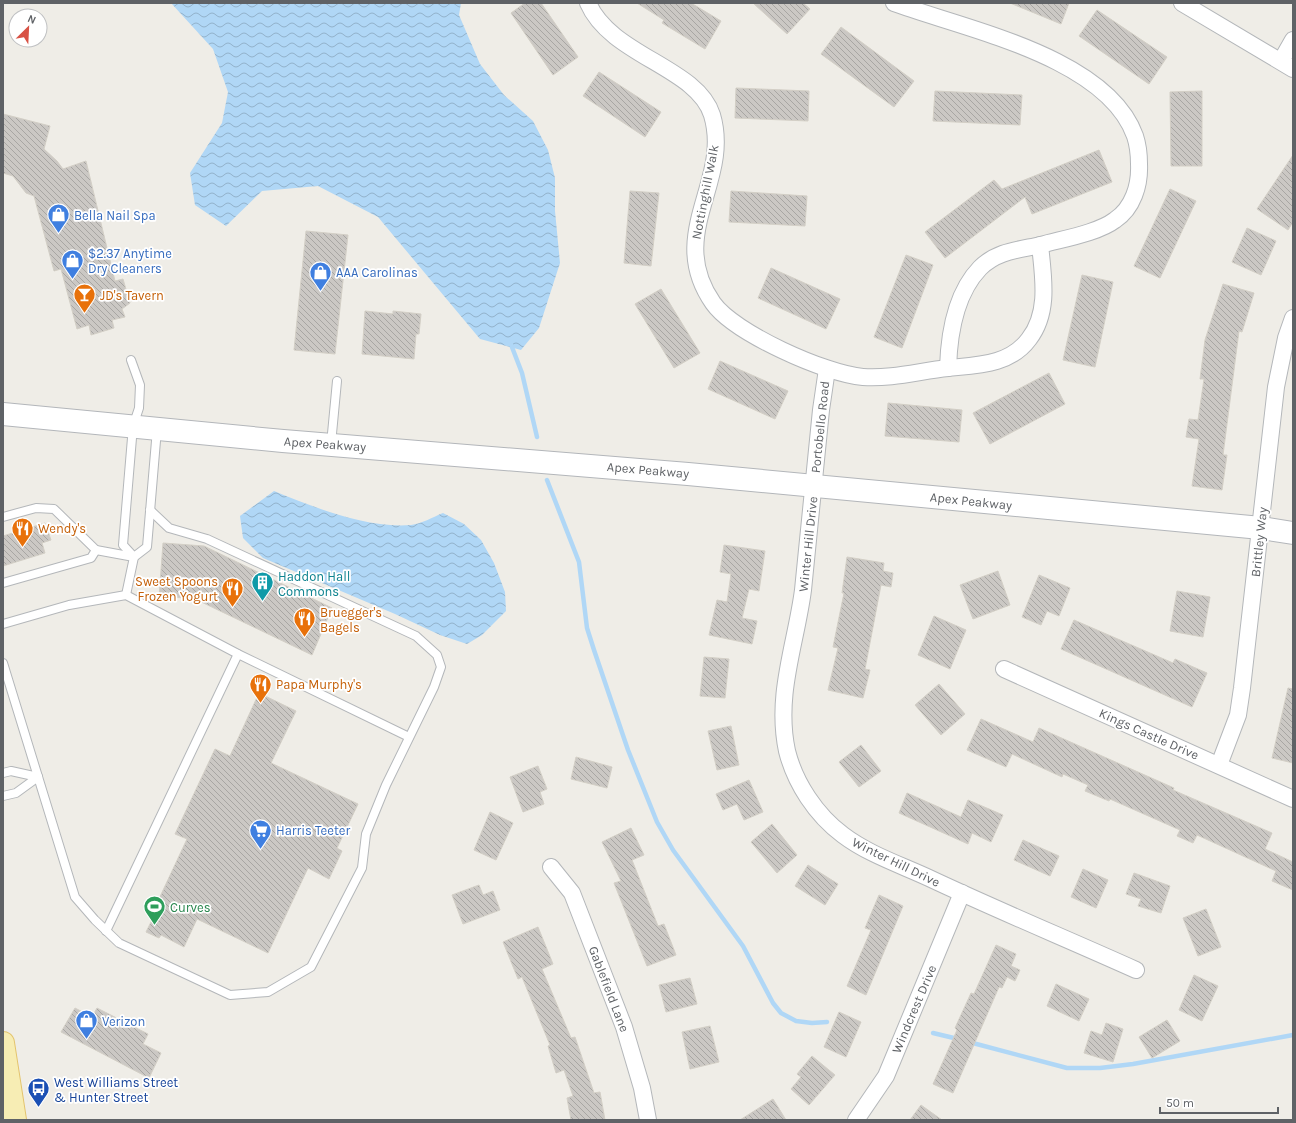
<svg xmlns="http://www.w3.org/2000/svg" width="1296" height="1123" viewBox="0 0 1296 1123" font-family="Karla,sans-serif">
<style>
.water{fill:url(#water-waves)}
.lines{fill:none;stroke-linecap:round;stroke-linejoin:round}
.stream{stroke:#b0d7f6;stroke-width:4.5}
.building{fill:url(#building-back-hatch);stroke:#d3cfc6}
.lane-casing{stroke:#b4b7ba;stroke-width:10}
.street-casing{stroke:#b4b7ba;stroke-width:18}
.secondary-casing{stroke:#b3b6ba;stroke-width:24}
.primary-casing{stroke:#e3c36c;stroke-width:24}
.lane{stroke:#fff;stroke-width:8}
.street{stroke:#fff;stroke-width:16}
.secondary{stroke:#fff;stroke-width:22}
.primary{stroke:#f7edb4;stroke-width:22}
.labels{text-anchor:middle;dominant-baseline:central;stroke-width:3.5;stroke-linejoin:round;paint-order:stroke}
.street-label{font-size:13px;fill:#5f6266;stroke:#fff}
.shop-label{font-size:13px;fill:#366cbe;stroke:#fff;text-anchor:start}
.food-label{font-size:13px;fill:#c56008;stroke:#fff;text-anchor:start}
.culture-label{font-size:13px;fill:#0d838f;stroke:#fff;text-anchor:start}
.leisure-label{font-size:13px;fill:#27864d;stroke:#fff;text-anchor:start}
.transit-label{font-size:13px;fill:#164399;stroke:#fff;text-anchor:start}
</style>
<defs>
<pattern id="water-waves" width="16" height="10" patternUnits="userSpaceOnUse"><rect width="16" height="10" fill="#b0d7f6"/><path d="M0 5q4-4 8 0t8 0" fill="none" stroke="#92b2cb"/></pattern>
<pattern id="building-back-hatch" width="6" height="6" patternUnits="userSpaceOnUse"><rect width="6" height="6" fill="#cbc8c4"/><path d="M-1 5l2 2M0 0l6 6M5-1l2 2" fill="none" stroke="#a8a6a3"/></pattern>
</defs>
<rect width="100%" height="100%" fill="#efede7"/>
<!-- water -->
<g class="water">
<polygon points="171,3 461,3 459,15 480,64 504,95 533,121 548,150 555,178 555,211 560,263 539,328 521,350 480,339 378,217 318,186 262,191 226,226 195,205 190,173 222,123 228,92 213,49"/>
<path d="M274 491C313 507 368 529 411 525 421 524 433 517 443 513L464 524 481 540 494 563 505 592 506 611 482 635 467 644 440 635 395 614 263 558 243 538 240 516Z"/>
</g>
<g class="lines">
<!-- stream -->
<g class="stream">
<polyline points="510,342 522,373 537,437"/>
<polyline points="547,480 579,562 587,628 594,650 628,750 657,822 673,850 743,946 773,1003 781,1013 796,1021 812,1023 827,1022"/>
<polyline points="933,1033 958,1039"/>
<polyline points="969,1042 1067,1068 1100,1068 1133,1064 1293,1035"/>
</g>
</g>
<!-- building -->
<g class="building">
<polygon points="525,3 541,3 578,57 553,75 511,13"/>
<polygon points="637,3 691,3 721,21 705,49 662,23 664,20"/>
<polygon points="753,3 803,3 810,9 787,34"/>
<polygon points="1010,3 1069,3 1061,24"/>
<polygon points="1097,10 1167,57 1149,84 1079,36"/>
<polygon points="841,27 914,81 894,107 821,54"/>
<polygon points="599,72 661,112 645,137 583,96"/>
<polygon points="736,88 809,91 808,121 735,118"/>
<polygon points="935,91 1022,95 1020,125 933,121"/>
<polygon points="1202,91 1202,166 1171,166 1170,92"/>
<polygon points="3,114 50,126 44,149 57,161 63,169 86,161 115,281 123,279 130,303 122,309 125,317 112,320 114,328 91,335 89,325 77,329 61,269 54,271 34,196 26,193 13,176 3,173"/>
<polygon points="1099,150 1112,182 1032,214 1025,197 945,258 925,232 994,180 1002,189"/>
<polygon points="1293,155 1293,222 1288,230 1257,209"/>
<polygon points="1170,189 1196,201 1160,278 1134,266"/>
<polygon points="630,191 659,193 651,266 624,263"/>
<polygon points="731,191 807,196 805,226 729,222"/>
<polygon points="1247,228 1276,241 1261,275 1232,262"/>
<polygon points="306,231 348,235 335,354 294,350"/>
<polygon points="906,255 933,265 902,348 874,337"/>
<polygon points="771,268 840,299 826,329 758,298"/>
<polygon points="1082,275 1113,282 1095,367 1063,360"/>
<polygon points="1223,284 1254,293 1242,332 1239,331 1223,455 1227,455 1222,490 1192,486 1199,439 1186,437 1189,419 1198,420 1204,379 1200,379 1205,340"/>
<polygon points="661,289 700,353 674,368 635,304"/>
<polygon points="365,311 393,314 393,311 421,314 419,334 416,334 414,359 362,354"/>
<polygon points="720,361 788,391 775,419 708,389"/>
<polygon points="1049,373 1065,404 990,444 973,413"/>
<polygon points="888,403 962,410 959,442 885,436"/>
<polygon points="45,523 51,540 42,543 45,553 3,566 3,536"/>
<polygon points="163,543 204,546 332,608 312,655 193,598 159,597"/>
<polygon points="724,545 765,551 759,591 749,589 742,618 757,621 752,644 709,635 717,600 727,602 731,574 720,572"/>
<polygon points="847,557 884,563 883,571 893,573 891,587 881,585 865,669 870,670 863,698 828,690 838,648 833,647 844,593 842,593"/>
<polygon points="998,571 1010,605 973,619 960,585"/>
<polygon points="1039,575 1070,588 1059,616 1047,611 1041,625 1022,617"/>
<polygon points="1177,591 1210,597 1203,637 1170,631"/>
<polygon points="934,616 966,630 950,669 918,655"/>
<polygon points="1074,620 1173,663 1175,659 1207,673 1192,707 1061,649"/>
<polygon points="704,657 729,659 725,698 700,696"/>
<polygon points="939,684 965,714 941,735 915,705"/>
<polygon points="1288,688 1293,689 1293,763 1272,758"/>
<polygon points="259,693 296,711 271,763 358,804 337,848 342,851 329,879 308,868 268,953 197,919 184,947 161,935 159,938 146,932 161,902 158,901 187,839 175,834 215,749 230,756"/>
<polygon points="981,719 1033,742 1039,728 1174,788 1173,790 1272,833 1265,849 1293,862 1293,890 1272,881 1276,871 1197,835 1193,843 1177,836 1180,830 1110,799 1109,801 1085,791 1088,785 1063,774 1062,777 1012,754 1006,767 967,750"/>
<polygon points="731,726 739,765 717,770 708,731"/>
<polygon points="861,745 881,771 859,787 839,762"/>
<polygon points="576,757 612,767 607,788 571,779"/>
<polygon points="538,766 547,789 540,792 544,804 523,812 510,777"/>
<polygon points="749,780 763,812 744,820 737,804 723,810 716,794"/>
<polygon points="907,793 961,817 968,800 1003,815 991,842 972,833 968,844 899,813"/>
<polygon points="490,812 513,823 496,860 474,850"/>
<polygon points="772,824 797,855 777,873 751,842"/>
<polygon points="631,828 644,855 632,860 658,926 664,924 676,955 647,966 614,883 621,881 602,842"/>
<polygon points="1023,840 1059,856 1050,876 1014,860"/>
<polygon points="808,865 838,884 825,905 795,886"/>
<polygon points="1083,869 1108,880 1096,908 1071,897"/>
<polygon points="1134,873 1170,886 1161,913 1138,906 1141,899 1126,894"/>
<polygon points="479,885 483,895 493,891 500,910 463,924 452,895"/>
<polygon points="879,895 903,906 866,995 847,986 871,930 865,928"/>
<polygon points="1206,909 1221,947 1198,956 1183,918"/>
<polygon points="538,927 553,964 542,969 571,1038 575,1037 594,1093 600,1092 605,1120 571,1120 567,1098 573,1096 564,1070 556,1073 548,1046 550,1045 522,977 518,979 503,942"/>
<polygon points="996,945 1016,954 1011,966 1020,970 1015,981 1007,977 1002,988 999,987 953,1093 933,1084 957,1030 955,1028 971,993 974,994"/>
<polygon points="1194,975 1218,986 1202,1021 1179,1010"/>
<polygon points="690,978 697,1004 666,1012 659,985"/>
<polygon points="1056,984 1089,999 1079,1021 1047,1006"/>
<polygon points="75,1008 92,1017 97,1008 148,1034 143,1044 161,1053 149,1078 61,1032"/>
<polygon points="839,1012 861,1022 846,1057 824,1047"/>
<polygon points="1167,1020 1180,1041 1152,1058 1139,1037"/>
<polygon points="1106,1023 1123,1029 1113,1062 1084,1053 1091,1031 1102,1035"/>
<polygon points="710,1026 719,1062 690,1069 682,1032"/>
<polygon points="812,1056 835,1075 809,1105 791,1089 801,1077 797,1074"/>
<polygon points="773,1099 786,1120 740,1120"/>
<polygon points="921,1105 942,1120 910,1120"/>
</g>
<g class="lines">
<defs>
<g id="lane">
<polyline points="131,360 140,385 139,408 133,426 123,545 134,557"/>
<polyline points="331,444 337,381"/>
<polyline points="3,517 36,508 54,509 96,550 134,557"/>
<polyline points="3,583 91,558 96,550"/>
<polyline points="126,595 134,557 147,547 157,429"/>
<polyline points="3,624 69,605 126,595 238,654 409,737"/>
<polyline points="3,663 75,897 95,920 119,943 230,995 268,992 311,967 362,868 366,834 386,785 434,687 441,667 437,655 416,636 207,539 169,528 150,510"/>
<polyline points="3,773 11,771 38,777"/>
<polyline points="3,796 16,793 38,777"/>
<polyline points="106,931 238,654"/>
</g>
<g id="street">
<path d="M588 3C611 56 697 67 712 115 732 182 665 234 713 303 734 333 826 374 863 377 891 379 920 371 948 368 978 365 1010 365 1029 339 1050 312 1043 276 1040 245"/>
<path d="M894 3C965 29 1107 57 1135 136 1138 145 1139 156 1139 164 1140 185 1133 208 1115 220 1098 233 1062 239 1041 245 1018 250 997 251 980 268 955 294 949 334 948 368"/>
<polyline points="1182,3 1293,69"/>
<polyline points="1281,61 1293,40"/>
<path d="M827 369 821 410 803 590C796 644 775 695 787 751 795 783 816 815 843 835 868 854 901 865 929 878 997 910 1067 939 1136 970"/>
<polyline points="1004,669 1293,799"/>
<polyline points="1219,765 1238,715 1242,688 1276,387 1286,338 1293,318"/>
<polyline points="551,867 572,893 624,1027 642,1088 648,1120"/>
<polyline points="856,1120 886,1076 962,893"/>
</g>
<polyline id="secondary" points="3,414 283,441 688,474 1261,528 1293,533"/>
<polyline id="primary" points="3,1043 15,1120"/>
</defs>
<!-- lane casing -->
<use href="#lane" class="lane-casing"/>
<!-- street casing -->
<use href="#street" class="street-casing"/>
<!-- secondary casing -->
<use href="#secondary" class="secondary-casing"/>
<!-- primary casing -->
<use href="#primary" class="primary-casing"/>
<!-- lane -->
<use href="#lane" class="lane"/>
<!-- street -->
<use href="#street" class="street"/>
<!-- secondary -->
<use href="#secondary" class="secondary"/>
<!-- primary -->
<use href="#primary" class="primary"/>
</g>
<!-- icons -->
<defs>
<symbol id="shop-pin" viewBox="-11 -11 22 30"><path d="M0 17L-7.5 6A9.5 9.5 0 1 1 7.5 6Z" fill="#3f7fe0" stroke="#fff"/><path d="M-5-2.5h2.3a2.7 3.5 0 0 1 5.4 0H5L5.5 6h-11ZM-1.5-2.5h3a1.5 2.3 0 0 0-3 0Z" fill="#fff"/></symbol>
<symbol id="bar-pin" viewBox="-11 -11 22 30"><path d="M0 17L-7.5 6A9.5 9.5 0 1 1 7.5 6Z" fill="#e8710a" stroke="#fff"/><path d="M-6-5H6L.8 .8V4.5H3.5V6h-7V4.5H-.8V.8Z" fill="#fff"/></symbol>
<symbol id="restaurant-pin" viewBox="-11 -11 22 30"><path d="M0 17L-7.5 6A9.5 9.5 0 1 1 7.5 6Z" fill="#e8710a" stroke="#fff"/><path d="M-5-6h1v4h1v-4h1v4h1v-4h1v5L-1.5 .5V6h-2V.5L-5-1ZM5-6V6H3V1.5H1.5Q1.5-4 5-6Z" fill="#fff"/></symbol>
<symbol id="building-pin" viewBox="-11 -11 22 30"><path d="M0 17L-7.5 6A9.5 9.5 0 1 1 7.5 6Z" fill="#0f9aa8" stroke="#fff"/><path d="M-4-6H4V6H1V3H-1V6H-4ZM-2.5-4.3h1.7v1.8h-1.7ZM.8-4.3h1.7v1.8H.8ZM-2.5-1h1.7V.8h-1.7ZM.8-1h1.7V.8H.8Z" fill="#fff"/></symbol>
<symbol id="supermarket-pin" viewBox="-11 -11 22 30"><path d="M0 17L-7.5 6A9.5 9.5 0 1 1 7.5 6Z" fill="#3f7fe0" stroke="#fff"/><path d="M-6-5.5h2.5l.6 2H6L4.5 2H-2.5L-4.4-4H-6ZM-1.5 3.2a1.3 1.3 0 1 0 .1 0ZM3 3.2a1.3 1.3 0 1 0 .1 0Z" fill="#fff"/></symbol>
<symbol id="stadium-pin" viewBox="-11 -11 22 30"><path d="M0 17L-7.5 6A9.5 9.5 0 1 1 7.5 6Z" fill="#2e9e5b" stroke="#fff"/><path d="M0-5a6.5 5 0 1 0 0 10a6.5 5 0 1 0 0-10ZM-3.5-1.8h7v3.6h-7Z" fill="#fff"/></symbol>
<symbol id="bus-pin" viewBox="-11 -11 22 30"><path d="M0 17L-7.5 6A9.5 9.5 0 1 1 7.5 6Z" fill="#1a4fb4" stroke="#fff"/><path d="M-5-6H5V4H4V6H2V4H-2V6H-4V4H-5ZM-3.5-4V0h7V-4ZM-3.5 1.2v1.5H-2V1.2ZM2 1.2v1.5H3.5V1.2Z" fill="#fff"/></symbol>
</defs>
<g fill-rule="evenodd">
<use href="#shop-pin" x="46" y="202" width="25" height="34"/>
<use href="#shop-pin" x="60" y="248" width="25" height="34"/>
<use href="#shop-pin" x="308" y="260" width="25" height="34"/>
<use href="#bar-pin" x="72" y="282" width="25" height="34"/>
<use href="#restaurant-pin" x="10" y="516" width="25" height="34"/>
<use href="#building-pin" x="250" y="570" width="25" height="34"/>
<use href="#restaurant-pin" x="220" y="576" width="25" height="34"/>
<use href="#restaurant-pin" x="292" y="606" width="25" height="34"/>
<use href="#restaurant-pin" x="248" y="672" width="25" height="34"/>
<use href="#supermarket-pin" x="248" y="818" width="25" height="34"/>
<use href="#stadium-pin" x="142" y="894" width="25" height="34"/>
<use href="#shop-pin" x="74" y="1008" width="25" height="34"/>
<use href="#bus-pin" x="26" y="1076" width="25" height="34"/>
</g>
<g class="labels">
<!-- street labels -->
<g class="street-label">
<text transform="translate(705 192) rotate(-79)">Nottinghill Walk</text>
<text transform="translate(820 427) rotate(-84)">Portobello Road</text>
<text transform="translate(325 444) rotate(4)">Apex Peakway</text>
<text transform="translate(648 470) rotate(5)">Apex Peakway</text>
<text transform="translate(971 501) rotate(6)">Apex Peakway</text>
<text transform="translate(1259 542) rotate(-84)">Brittley Way</text>
<text transform="translate(808 544) rotate(-84)">Winter Hill Drive</text>
<text transform="translate(1149 734) rotate(24)">Kings Castle Drive</text>
<text transform="translate(896 862) rotate(26)">Winter Hill Drive</text>
<text transform="translate(609 989) rotate(69)">Gablefield Lane</text>
<text transform="translate(914 1009) rotate(-67)">Windcrest Drive</text>
</g>
<!-- shop labels -->
<g class="shop-label">
<text x="74" y="215">Bella Nail Spa</text>
<text x="88" y="253">$2.37 Anytime<tspan x="88" dy="15">Dry Cleaners</tspan></text>
<text x="336" y="272">AAA Carolinas</text>
<text x="276" y="830">Harris Teeter</text>
<text x="102" y="1021">Verizon</text>
</g>
<!-- food labels -->
<g class="food-label">
<text x="100" y="295">JD's Tavern</text>
<text x="38" y="528">Wendy's</text>
<text x="218" y="581" text-anchor="end">Sweet Spoons<tspan x="218" dy="15">Frozen Yogurt</tspan></text>
<text x="320" y="612">Bruegger's<tspan x="320" dy="15">Bagels</tspan></text>
<text x="276" y="684">Papa Murphy's</text>
</g>
<!-- culture labels -->
<g class="culture-label">
<text x="278" y="576">Haddon Hall<tspan x="278" dy="15">Commons</tspan></text>
</g>
<!-- leisure labels -->
<g class="leisure-label">
<text x="170" y="907">Curves</text>
</g>
<!-- transit labels -->
<g class="transit-label">
<text x="54" y="1082">West Williams Street<tspan x="54" dy="15">&amp; Hunter Street</tspan></text>
</g>
</g>
<!-- border -->
<rect width="1296" height="1123" fill="none" stroke="#5f6266" stroke-width="8"/>
<!-- north arrow -->
<g transform="translate(28 28) rotate(24)"><circle r="19" fill="#ffffff" stroke="#bfc0c2"/>
<path d="M0-3L7 15L0 10L-7 15Z" fill="#d85245"/>
<text y="-6" font-size="11" font-weight="bold" text-anchor="middle" fill="#5f6266">N</text>
</g>
<!-- scale -->
<path d="M1160 1107v6h118v-6" fill="none" stroke="#5f6266" stroke-width="2"/>
<text x="1166" y="1107" font-size="12" fill="#5f6266" stroke="#ffffff" stroke-width="3" paint-order="stroke">50 m</text>
</svg>
